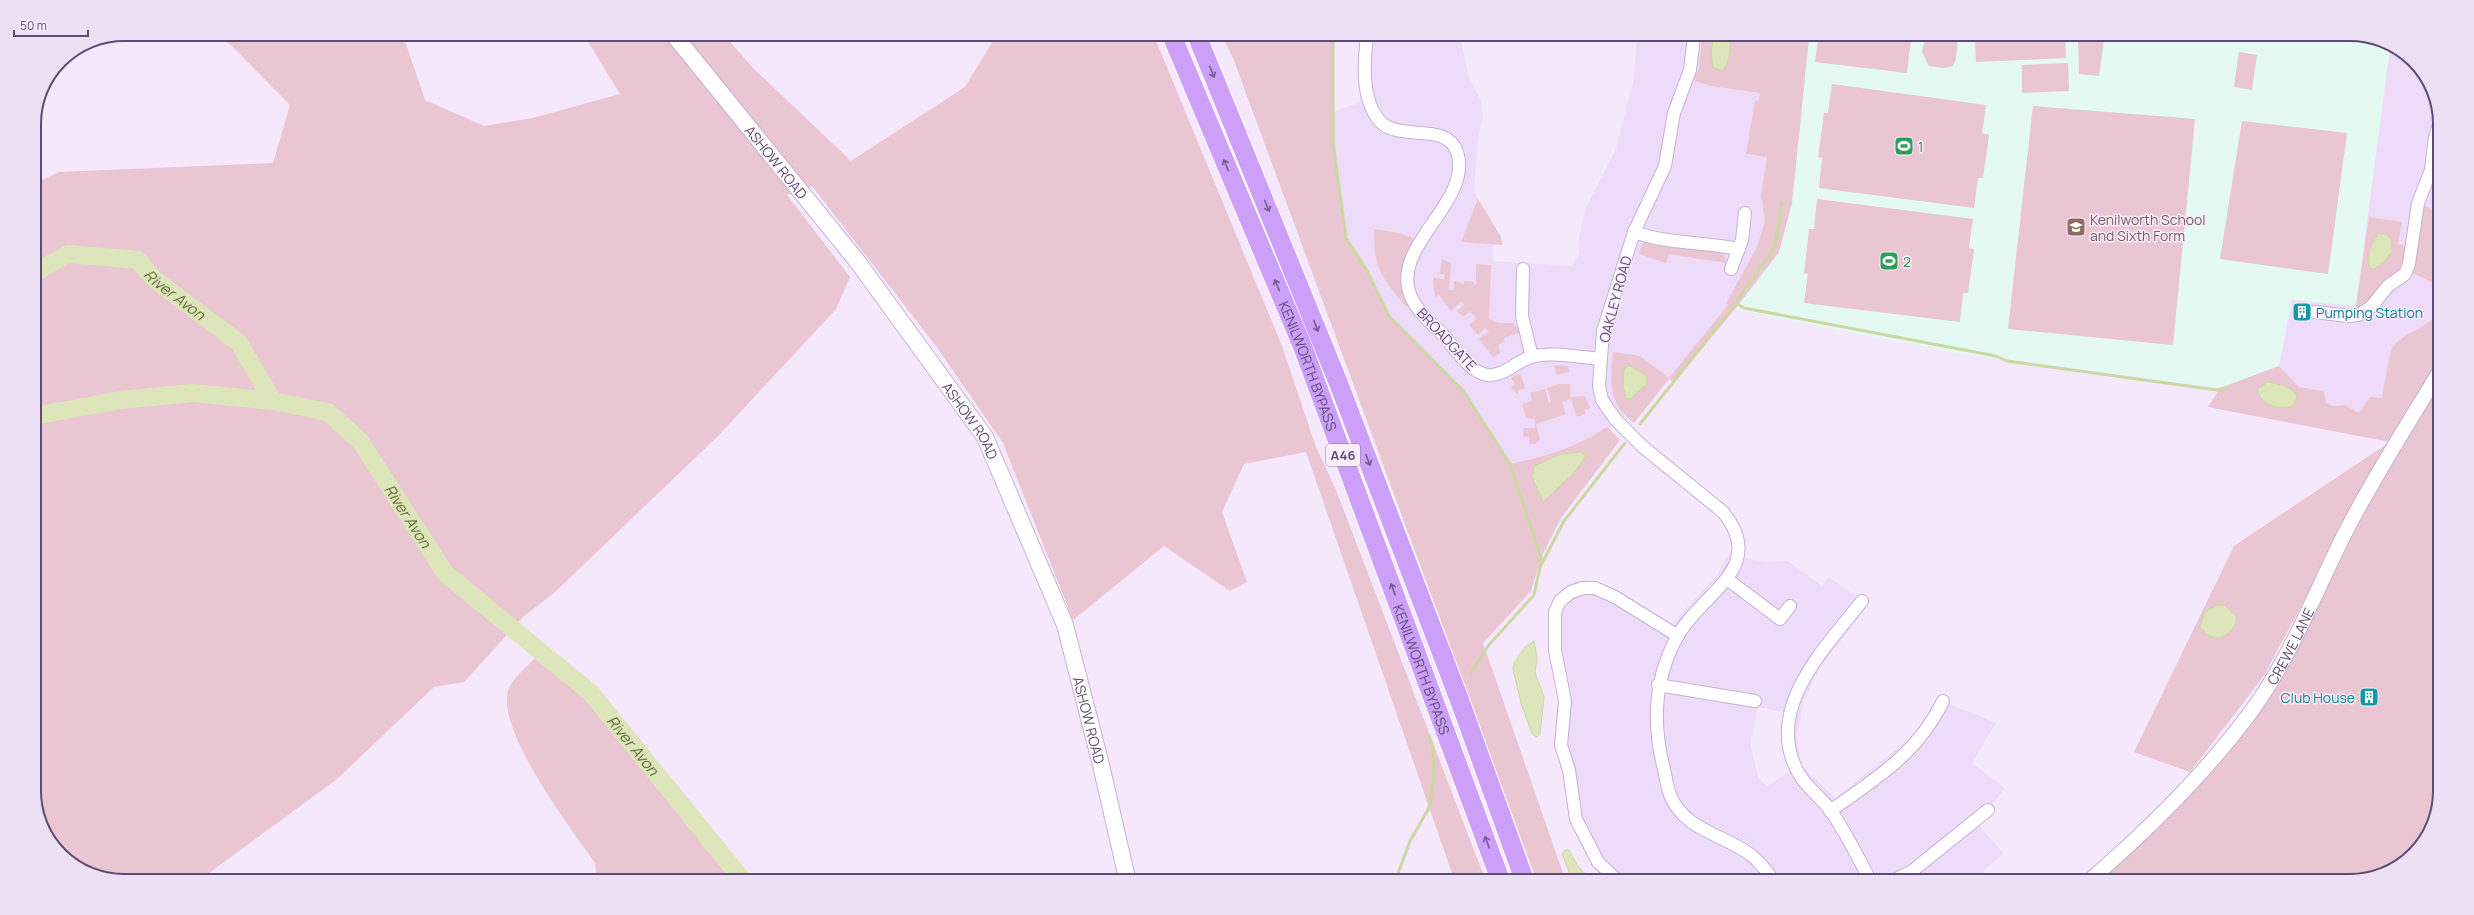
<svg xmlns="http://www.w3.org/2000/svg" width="2474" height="915" viewBox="0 0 2474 915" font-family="Manrope,sans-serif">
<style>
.residential{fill:#eddbf9}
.education{fill:#e3f9f2}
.green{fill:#eac5d2}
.water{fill:#dde6bb;stroke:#ccd8a1}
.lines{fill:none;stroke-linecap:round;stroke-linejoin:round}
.stream{stroke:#ccd8a1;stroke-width:3}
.river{stroke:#dde6bb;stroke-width:18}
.minor-casing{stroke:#c2b2d3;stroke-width:14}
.tertiary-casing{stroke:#c2b2d3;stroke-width:16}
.secondary-casing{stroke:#c5b1d8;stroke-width:18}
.trunk-casing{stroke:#fff;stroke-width:21}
.minor{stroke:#fff;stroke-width:12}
.tertiary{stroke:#fff;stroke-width:14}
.secondary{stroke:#fff;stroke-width:16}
.trunk{stroke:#cc9ff8;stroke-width:19}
.oneway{stroke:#735c90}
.labels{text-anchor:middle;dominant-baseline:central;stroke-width:3;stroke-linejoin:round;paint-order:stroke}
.shield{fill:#f9edff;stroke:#8c7c9f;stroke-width:1}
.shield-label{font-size:13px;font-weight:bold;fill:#5d4b76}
.leisure-label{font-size:14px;fill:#27864d;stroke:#f9edff;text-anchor:start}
.street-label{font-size:14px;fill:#5d4b76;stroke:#f9edff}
.education-label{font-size:14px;fill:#785e54;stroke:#f9edff;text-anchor:start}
.culture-label{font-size:14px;fill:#0d838f;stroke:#f9edff;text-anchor:start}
.water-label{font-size:15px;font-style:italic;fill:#616d39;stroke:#f9edff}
.rim{fill:none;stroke:#5d4b76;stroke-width:2}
</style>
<rect width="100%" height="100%" fill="#f5e7fc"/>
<!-- residential -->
<g class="residential">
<polygon points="1367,37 1460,37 1468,75 1481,101 1483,119 1478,138 1474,192 1501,237 1502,245 1493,245 1492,261 1572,266 1579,253 1578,242 1586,208 1616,149 1633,82 1637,37 1745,38 1770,91 1767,167 1761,196 1765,221 1757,247 1726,302 1728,305 1669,378 1640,356 1623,414 1625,416 1608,429 1579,444 1536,459 1510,464 1464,392 1389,316 1366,269 1346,238 1333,142 1333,112 1369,99"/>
<polygon points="2390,47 2421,70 2440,118 2439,310 2433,320 2409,334 2387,377 2382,399 2370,397 2359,413 2345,405 2333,406 2326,403 2324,391 2299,387 2279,366 2292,299 2356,306"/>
<polygon points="1728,555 1766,562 1788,561 1822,586 1829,577 1868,605 1820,668 1803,703 1797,736 1800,761 1793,763 1790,713 1758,707 1750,742 1758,777 1767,786 1801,765 1835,798 1913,736 1937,699 1996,723 1972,763 2005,788 1988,810 1975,821 2004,854 1983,871 1990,880 1616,879 1610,873 1572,802 1561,675 1549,636 1550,609 1556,595 1564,587 1574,581 1585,580 1597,583 1670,626 1717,575"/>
</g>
<!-- education -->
<polygon class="education" points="1809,38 2379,39 2390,47 2356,306 2292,300 2279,366 2220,388 1956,353 1742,311 1736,308 1779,252 1792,203"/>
<!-- green -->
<g class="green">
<polygon points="217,34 396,35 406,44 425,100 484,126 533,118 620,94 584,35 724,35 754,69 851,161 965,87 996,36 1154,36 1282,346 1316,447 1336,490 1485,879 1454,879 1306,452 1244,464 1222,512 1247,582 1230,591 1164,546 1073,620 1003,443 936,346 812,186 787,195 850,277 836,309 718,436 554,593 524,616 464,682 434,687 337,779 205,876 114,876 78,864 53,845 34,797 34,282 68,263 103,257 68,254 34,273 34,184 59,172 273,163 290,105 232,46"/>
<path d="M1222 36 1333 37V142L1346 238 1366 269 1389 316 1464 392 1510 464C1545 457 1577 447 1607 427L1620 440 1561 518 1541 558 1531 591 1483 643 1565 879H1536L1233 58Z"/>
<path d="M1702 37 1809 38 1792 203 1779 252 1736 308 1674 382 1669 379 1634 423C1608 403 1610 382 1613 352L1640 356 1669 378 1728 305 1726 303 1757 247 1765 221 1761 196 1767 157 1746 154 1755 101 1759 100 1760 93 1712 86 1694 81 1699 67Z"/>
<polygon points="1818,38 1911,38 1907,73 1815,62"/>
<polygon points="1925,38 1958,38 1956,59 1953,66 1944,68 1929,66 1922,52"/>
<polygon points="1975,38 2065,38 2066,58 1976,62"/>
<polygon points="2078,38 2104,38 2099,76 2079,74"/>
<polygon points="2239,52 2257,55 2252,90 2234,87"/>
<polygon points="2068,63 2069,91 2022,93 2022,65"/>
<polygon points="1832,84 1986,105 1982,133 1989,135 1983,178 1978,178 1974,208 1819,188 1822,158 1818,157 1824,113 1828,113"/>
<polygon points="2033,106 2195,119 2173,345 2008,329"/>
<polygon points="2242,121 2347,133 2328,274 2220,259"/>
<polygon points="1478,199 1501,237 1502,245 1461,242"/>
<polygon points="1817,199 1973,219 1969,248 1974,249 1968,293 1963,293 1960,322 1804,303 1808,274 1804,273 1809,229 1814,229"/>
<polygon points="2424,205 2439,214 2439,286 2411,272"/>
<polygon points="2369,217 2402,222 2398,244 2406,246 2402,269 2382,284 2369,301 2359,307 2356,306"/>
<path d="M1374 229 1400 233 1420 241 1413 258V301L1406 307C1381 275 1374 271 1374 229Z"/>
<polygon points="1644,239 1682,249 1719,250 1724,253 1726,263 1669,254 1666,263 1639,254"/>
<polygon points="1442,259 1451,263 1449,290 1454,290 1454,281 1464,284 1464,281 1474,282 1474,285 1476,285 1476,264 1491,265 1489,319 1498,323 1513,323 1521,332 1504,338 1505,342 1498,345 1500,353 1493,357 1479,339 1489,332 1485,328 1478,335 1469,325 1476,318 1470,311 1463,317 1457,311 1464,305 1461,301 1451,311 1439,295 1435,297 1433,278 1444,279 1445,274 1440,274"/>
<path d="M2439 310 2438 362 2390 441 2263 677 2190 772 2134 752 2234 546 2390 442 2208 407 2220 388 2279 366 2299 387 2324 391 2326 403 2333 406 2345 405 2359 413 2370 397 2382 398C2384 389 2389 352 2393 347 2406 330 2429 329 2439 310Z"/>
<polygon points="1554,365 1568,366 1569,372 1559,374 1557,377"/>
<polygon points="1518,374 1521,375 1525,388 1519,390 1517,394 1511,387 1515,384 1511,378"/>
<polygon points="1559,384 1570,384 1570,397 1585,396 1590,408 1584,410 1586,414 1577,417 1571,399 1562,402 1566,414 1536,424 1540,440 1535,444 1529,444 1529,437 1523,436 1524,428 1535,428 1535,419 1526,418 1522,404 1532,401 1530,393 1545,389 1549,402 1551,401 1547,388"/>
<polygon points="2438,388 2435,820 2400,866 2350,881 2098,880 2206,776 2320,598 2360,519"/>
<path d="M541 652 591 693 741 878 597 877 595 863C573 831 490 724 510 686 517 674 532 662 541 652Z"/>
</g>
<!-- water -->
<g class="water">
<path d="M1714 37H1730C1731 49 1730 62 1722 71L1713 67 1711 52Z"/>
<path d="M2378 234H2386L2391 239 2392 251 2385 261 2374 269 2370 268C2366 258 2371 243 2378 234Z"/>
<polygon points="1629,366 1636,369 1647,377 1647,384 1630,399 1626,398 1623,386 1624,369"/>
<path d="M2268 382C2278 384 2293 386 2297 397L2294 405C2282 412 2257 404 2258 389Z"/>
<polygon points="1581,452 1586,456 1574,473 1543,502 1532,477 1534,466 1561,454"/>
<path d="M2218 605H2224L2237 617C2234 638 2211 646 2200 626L2205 612Z"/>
<polygon points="1534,641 1537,657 1535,673 1544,697 1540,734 1537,737 1532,734 1521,703 1513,669 1514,663 1524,648"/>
<polygon points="1565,850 1569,850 1577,865 1590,879 1572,879 1562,854"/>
</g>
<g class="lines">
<!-- stream -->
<g class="stream">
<polyline points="1333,37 1333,142 1346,238 1366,269 1389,316 1464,392 1510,464 1541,558 1540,567"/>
<polyline points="1736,303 1744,308 1996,356 2007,361 2217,390 2227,388"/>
<polyline points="1640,424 1730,311 1775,247 1782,203"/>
<polyline points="1471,673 1488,646 1534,595 1540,567 1564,521 1625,443"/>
<polyline points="1396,879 1410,841 1429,808 1434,776 1433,747 1429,736"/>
</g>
<!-- river -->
<g class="river">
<path id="s1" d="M34 273 68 254 138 260 153 278 239 343 273 401 328 412 360 441 445 573 591 693 741 878"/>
<polyline points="34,416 121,400 192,393 273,401"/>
</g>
<defs>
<g id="minor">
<path d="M1367 37C1364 62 1361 97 1378 119 1397 144 1446 120 1457 152 1474 204 1384 248 1413 301 1420 315 1435 326 1445 337 1456 350 1470 372 1487 375 1505 377 1518 359 1534 356 1555 352 1579 357 1600 359"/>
<path d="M1694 37 1690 70 1674 113 1665 166 1634 232 1603 331 1599 385 1602 400 1616 420 1643 447 1723 512C1769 568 1701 593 1677 637 1654 679 1652 723 1664 769 1666 778 1667 787 1670 795 1685 831 1723 834 1751 855 1760 862 1766 870 1773 880"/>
<path d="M1634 232C1668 244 1704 242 1739 249"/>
<polyline points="1523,269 1522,316 1532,357"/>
<polyline points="1731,269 1742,240 1745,213"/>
<polyline points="2315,312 2348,316 2358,315 2371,307 2388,286 2405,274 2409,264 2418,203 2431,170 2435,137 2440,121"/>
<polyline points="1727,579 1780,619 1790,606"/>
<path d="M1862 601C1825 648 1762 710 1799 774 1807 788 1822 798 1831 811 1846 833 1858 857 1870 880"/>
<polyline points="1658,685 1755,701"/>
<path d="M1830 811C1877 778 1918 753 1943 701"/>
<polyline points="1616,879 1598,862 1576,819 1569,770 1561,745 1565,701 1555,650 1555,612 1560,601 1571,592 1583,588 1595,588 1615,597 1678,636"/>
<polyline points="1894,880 1911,872 1988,810"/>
</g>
<g id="tertiary">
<path id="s2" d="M2090 880C2149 829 2207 772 2253 709 2291 656 2315 593 2344 535 2372 480 2406 427 2438 374"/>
</g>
<g id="secondary">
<path id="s3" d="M674 35 857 261 985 437 1065 625 1100 761 1127 878"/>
</g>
<g id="trunk">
<path id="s4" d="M1172 36 1302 345 1500 879"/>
<polyline points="1197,36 1338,382 1458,696 1524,879"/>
</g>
</defs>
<!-- minor casing -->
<use href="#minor" class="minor-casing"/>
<!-- tertiary casing -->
<use href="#tertiary" class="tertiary-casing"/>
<!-- secondary casing -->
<use href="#secondary" class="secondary-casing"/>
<!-- trunk casing -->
<use href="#trunk" class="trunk-casing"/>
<!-- minor -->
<use href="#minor" class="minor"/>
<!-- tertiary -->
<use href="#tertiary" class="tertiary"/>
<!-- secondary -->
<use href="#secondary" class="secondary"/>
<!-- trunk -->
<use href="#trunk" class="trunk"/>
</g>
<!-- one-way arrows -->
<defs><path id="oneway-shaft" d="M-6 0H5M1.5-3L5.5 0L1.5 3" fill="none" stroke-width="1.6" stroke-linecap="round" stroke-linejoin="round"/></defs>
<g class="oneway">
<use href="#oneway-shaft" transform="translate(1212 72) rotate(68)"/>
<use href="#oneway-shaft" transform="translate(1226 165) rotate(-113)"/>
<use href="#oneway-shaft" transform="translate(1267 206) rotate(68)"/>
<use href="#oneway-shaft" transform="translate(1277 285) rotate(-113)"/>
<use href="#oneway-shaft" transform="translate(1316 326) rotate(68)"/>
<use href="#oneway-shaft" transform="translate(1368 460) rotate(69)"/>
<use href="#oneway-shaft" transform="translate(1393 589) rotate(-110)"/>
<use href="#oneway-shaft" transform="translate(1487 842) rotate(-110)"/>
</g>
<!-- icons -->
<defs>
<symbol id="stadium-square" viewBox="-11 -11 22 22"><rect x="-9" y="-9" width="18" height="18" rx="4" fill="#2e9e5b" stroke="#f9edff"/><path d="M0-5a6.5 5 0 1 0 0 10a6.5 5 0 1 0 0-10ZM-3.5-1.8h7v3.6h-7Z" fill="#fff"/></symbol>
<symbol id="school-square" viewBox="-11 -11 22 22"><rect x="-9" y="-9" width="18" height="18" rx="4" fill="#8d6e63" stroke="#f9edff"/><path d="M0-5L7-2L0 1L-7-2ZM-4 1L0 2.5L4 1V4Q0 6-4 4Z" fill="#fff"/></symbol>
<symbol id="building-square" viewBox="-11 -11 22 22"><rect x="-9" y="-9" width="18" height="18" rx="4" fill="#0f9aa8" stroke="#f9edff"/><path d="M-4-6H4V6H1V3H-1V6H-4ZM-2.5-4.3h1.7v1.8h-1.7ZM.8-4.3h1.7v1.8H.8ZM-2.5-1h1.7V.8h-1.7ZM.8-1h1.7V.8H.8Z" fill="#fff"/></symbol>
</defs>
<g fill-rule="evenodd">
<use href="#stadium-square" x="1893" y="135" width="22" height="22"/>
<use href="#school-square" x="2065" y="216" width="22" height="22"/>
<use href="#stadium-square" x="1878" y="250" width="22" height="22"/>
<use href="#building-square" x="2291" y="301" width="22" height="22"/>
<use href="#building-square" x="2358" y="686" width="22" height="22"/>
</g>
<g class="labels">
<!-- shield labels -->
<rect class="shield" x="1326" y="444" width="34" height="22" rx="3"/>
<g class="shield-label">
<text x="1343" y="455">A46</text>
</g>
<!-- leisure labels -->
<g class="leisure-label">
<text x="1918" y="146">1</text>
<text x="1903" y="261">2</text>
</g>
<!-- street labels -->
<g class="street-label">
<text stroke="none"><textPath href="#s3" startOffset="163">ASHOW ROAD</textPath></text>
<text transform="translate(1615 299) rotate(-75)">OAKLEY ROAD</text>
<text transform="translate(1447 339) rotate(47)">BROADGATE</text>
<text stroke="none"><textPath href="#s4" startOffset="357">KENILWORTH BYPASS</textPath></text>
<text stroke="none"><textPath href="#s3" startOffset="487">ASHOW ROAD</textPath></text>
<text stroke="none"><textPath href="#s2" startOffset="310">CREWE LANE</textPath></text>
<text stroke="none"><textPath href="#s4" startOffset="681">KENILWORTH BYPASS</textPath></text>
<text stroke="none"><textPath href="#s3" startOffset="811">ASHOW ROAD</textPath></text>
</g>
<!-- education labels -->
<g class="education-label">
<text x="2090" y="219">Kenilworth School<tspan x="2090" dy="16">and Sixth Form</tspan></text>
</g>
<!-- culture labels -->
<g class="culture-label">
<text x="2316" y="312">Pumping Station</text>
<text x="2355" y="697" text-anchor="end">Club House</text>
</g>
<!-- water labels -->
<g class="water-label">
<text stroke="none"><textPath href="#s1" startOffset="160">River Avon</textPath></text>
<text stroke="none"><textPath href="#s1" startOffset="496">River Avon</textPath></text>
<text stroke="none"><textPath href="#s1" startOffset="820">River Avon</textPath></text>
</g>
</g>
<!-- crop -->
<path d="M0 0H2474V915H0ZM124 41H2350A83 83 0 0 1 2433 124V791A83 83 0 0 1 2350 874H124A83 83 0 0 1 41 791V124A83 83 0 0 1 124 41Z" fill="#ede0f4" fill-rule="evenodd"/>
<path class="rim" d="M124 41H2350A83 83 0 0 1 2433 124V791A83 83 0 0 1 2350 874H124A83 83 0 0 1 41 791V124A83 83 0 0 1 124 41Z"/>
<!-- scale -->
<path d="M14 30v6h74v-6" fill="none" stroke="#5d4b76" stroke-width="2"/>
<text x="20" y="30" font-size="12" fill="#5d4b76" stroke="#f9edff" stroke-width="3" paint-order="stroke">50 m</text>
</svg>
